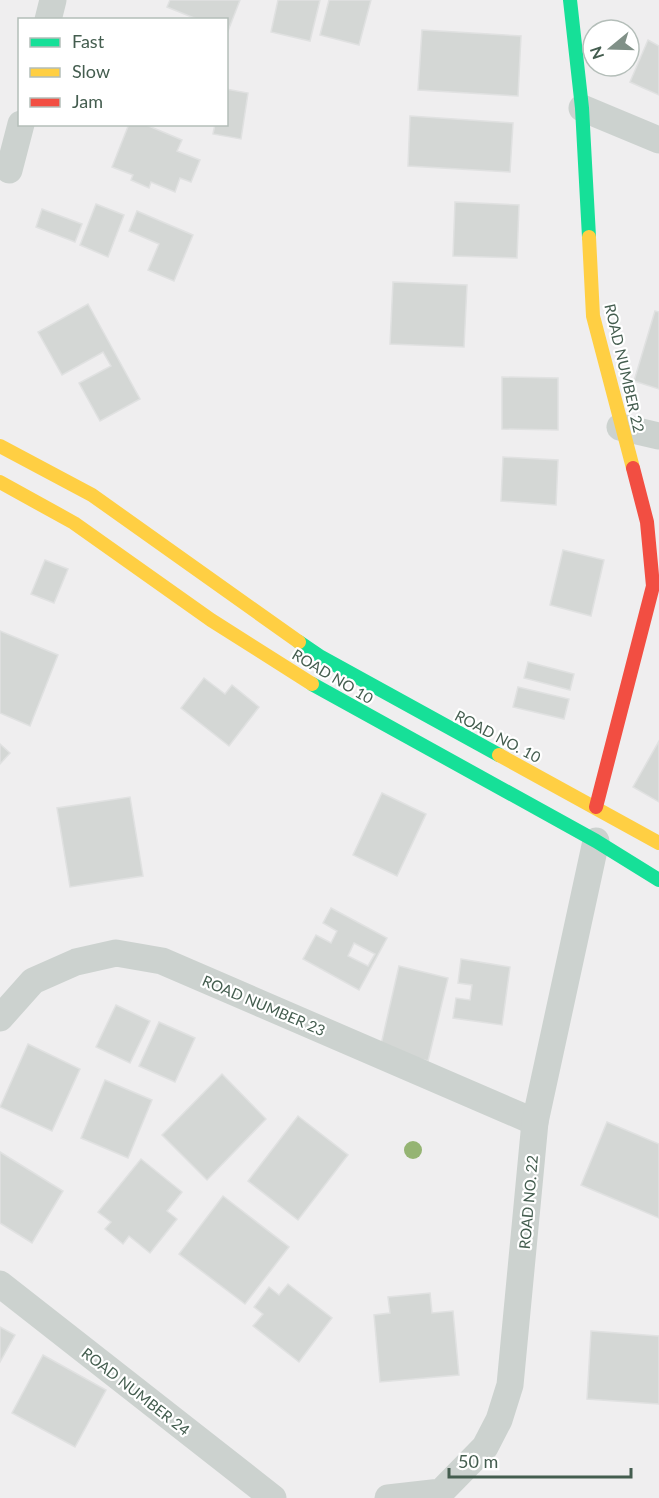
<svg xmlns="http://www.w3.org/2000/svg" width="659" height="1498" viewBox="0 0 659 1498" font-family="Lato,sans-serif">
<style>
.building{fill:#d4d7d5;stroke:#e0e1e1;stroke-width:1.5;fill-rule:evenodd}
.lines{fill:none;stroke-linecap:round;stroke-linejoin:round}
.street{stroke:#ccd2cf;stroke-width:27}
.fast{stroke:#16e098;stroke-width:14}
.slow{stroke:#ffcf43;stroke-width:14}
.jam{stroke:#f24e42;stroke-width:14}
.tree{fill:#95b473}
.labels{text-anchor:middle;dominant-baseline:central;stroke-width:4.5;stroke-linejoin:round;paint-order:stroke}
.street-label{font-size:15px;fill:#445d4f;stroke:#fff}
</style>
<rect width="100%" height="100%" fill="#efeeef"/>
<!-- building -->
<g class="building">
<polygon points="170,0 240,0 228,31 226,20 199,20 167,7"/>
<polygon points="278,0 320,0 310,41 271,32"/>
<polygon points="329,0 371,0 359,45 320,35"/>
<polygon points="422,30 521,36 518,96 418,90"/>
<polygon points="648,40 659,46 659,95 630,82"/>
<polygon points="226,89 248,93 241,139 213,134 215,124 226,124"/>
<polygon points="410,116 513,123 510,172 408,166"/>
<polygon points="129,124 144,124 182,140 177,151 200,160 191,182 180,178 175,192 151,182 149,188 131,180 133,175 112,167"/>
<polygon points="455,202 519,205 517,258 453,256"/>
<polygon points="96,204 124,215 108,257 80,245"/>
<polygon points="42,209 82,224 75,242 36,227"/>
<polygon points="137,211 193,235 174,281 148,270 159,244 129,231"/>
<polygon points="393,282 467,285 464,347 390,344"/>
<polygon points="88,304 140,399 100,421 79,383 111,366 103,352 62,375 38,332"/>
<polygon points="655,311 659,312 659,389 634,381"/>
<polygon points="502,377 558,378 558,430 502,429"/>
<polygon points="503,457 558,460 556,505 501,501"/>
<polygon points="563,550 604,560 591,616 550,605"/>
<polygon points="45,560 68,569 54,603 31,594"/>
<polygon points="0,631 58,655 30,726 0,713"/>
<polygon points="528,662 574,674 570,690 524,678"/>
<polygon points="204,678 225,694 232,685 259,707 229,746 181,708"/>
<polygon points="518,687 569,699 564,719 513,707"/>
<polygon points="659,741 659,802 633,787"/>
<polygon points="0,744 10,753 0,764"/>
<polygon points="382,793 426,814 397,876 353,855"/>
<polygon points="130,797 143,876 70,887 57,808"/>
<path d="M331 908 387 938 359 990 303 959 316 935 331 943 337 931 323 923ZM354 943 375 954 368 966 348 956Z"/>
<polygon points="461,959 510,967 502,1025 453,1018 456,998 470,1000 472,985 458,983"/>
<polygon points="399,966 448,978 428,1061 380,1049"/>
<polygon points="116,1005 150,1021 130,1063 96,1047"/>
<polygon points="159,1022 195,1038 175,1082 139,1066"/>
<polygon points="28,1044 80,1069 52,1131 0,1107"/>
<polygon points="222,1074 266,1119 207,1180 162,1135"/>
<polygon points="105,1080 152,1100 128,1158 81,1138"/>
<polygon points="298,1116 348,1155 298,1220 248,1181"/>
<polygon points="607,1122 659,1144 659,1218 581,1185"/>
<polygon points="0,1152 63,1191 32,1243 0,1223"/>
<polygon points="141,1159 182,1192 167,1211 177,1219 150,1253 129,1236 123,1244 105,1229 111,1222 98,1212"/>
<polygon points="223,1196 289,1247 245,1304 179,1254"/>
<polygon points="288,1284 332,1318 299,1362 253,1326 263,1314 254,1307 269,1287 279,1295"/>
<polygon points="430,1293 432,1313 453,1311 459,1375 380,1382 374,1315 390,1313 388,1297"/>
<polygon points="0,1327 15,1335 0,1362"/>
<polygon points="591,1331 659,1336 659,1404 587,1399"/>
<polygon points="43,1355 106,1390 75,1447 12,1413"/>
</g>
<g class="lines">
<!-- street -->
<g class="street">
<polyline points="48,20 53,0"/>
<polyline points="582,108 659,140"/>
<polyline points="9,170 21,124"/>
<polyline points="620,427 659,436"/>
<polyline points="0,1018 33,981 76,962 116,953 162,961 535,1122"/>
<polyline points="0,1284 273,1498"/>
<polyline points="388,1498 441,1492 485,1447 499,1420 510,1385 535,1122 596,841"/>
</g>
<!-- fast -->
<g class="fast">
<polyline points="570,0 582,108 589,237"/>
<polyline points="299,642 321,657 499,755"/>
<polyline points="312,684 596,841 659,880"/>
</g>
<!-- slow -->
<g class="slow">
<polyline points="589,237 593,316 633,468"/>
<polyline points="0,446 92,495 299,642"/>
<polyline points="0,482 74,523 211,620 312,684"/>
<polyline points="499,755 659,843"/>
</g>
<!-- jam -->
<polyline class="jam" points="596,807 653,586 647,522 633,468"/>
</g>
<!-- trees -->
<circle class="tree" cx="413" cy="1150" r="9"/>
<g class="labels">
<!-- street labels -->
<g class="street-label">
<text transform="translate(625 368) rotate(77)">ROAD NUMBER 22</text>
<text transform="translate(333 676) rotate(31)">ROAD NO 10</text>
<text transform="translate(498 736) rotate(28)">ROAD NO. 10</text>
<text transform="translate(264 1005) rotate(23)">ROAD NUMBER 23</text>
<text transform="translate(528 1202) rotate(-85)">ROAD NO. 22</text>
<text transform="translate(136 1391) rotate(38)">ROAD NUMBER 24</text>
</g>
</g>
<!-- legend -->
<rect x="18" y="18" width="210" height="108" fill="#ffffff" stroke="#b4beb9" stroke-width="1.5"/>
<rect x="30" y="38" width="30" height="9" fill="#16e098" stroke="#b4beb9" stroke-width="1.5"/>
<text x="72" y="48" font-size="18" fill="#445d4f">Fast</text>
<rect x="30" y="68" width="30" height="9" fill="#ffcf43" stroke="#b4beb9" stroke-width="1.5"/>
<text x="72" y="78" font-size="18" fill="#445d4f">Slow</text>
<rect x="30" y="98" width="30" height="9" fill="#f24e42" stroke="#b4beb9" stroke-width="1.5"/>
<text x="72" y="108" font-size="18" fill="#445d4f">Jam</text>
<!-- north arrow -->
<g transform="translate(611 48) rotate(251)"><circle r="28" fill="#ffffff" stroke="#b4beb9" stroke-width="1.5"/>
<path d="M0-4.5L10 22L0 15L-10 22Z" fill="#809087"/>
<text y="-9" font-size="16" font-weight="bold" text-anchor="middle" fill="#445d4f">N</text>
</g>
<!-- scale -->
<path d="M449 1468v9h182v-9" fill="none" stroke="#445d4f" stroke-width="3"/>
<text x="458" y="1468" font-size="18" fill="#445d4f" stroke="#ffffff" stroke-width="4.5" paint-order="stroke">50 m</text>
</svg>
